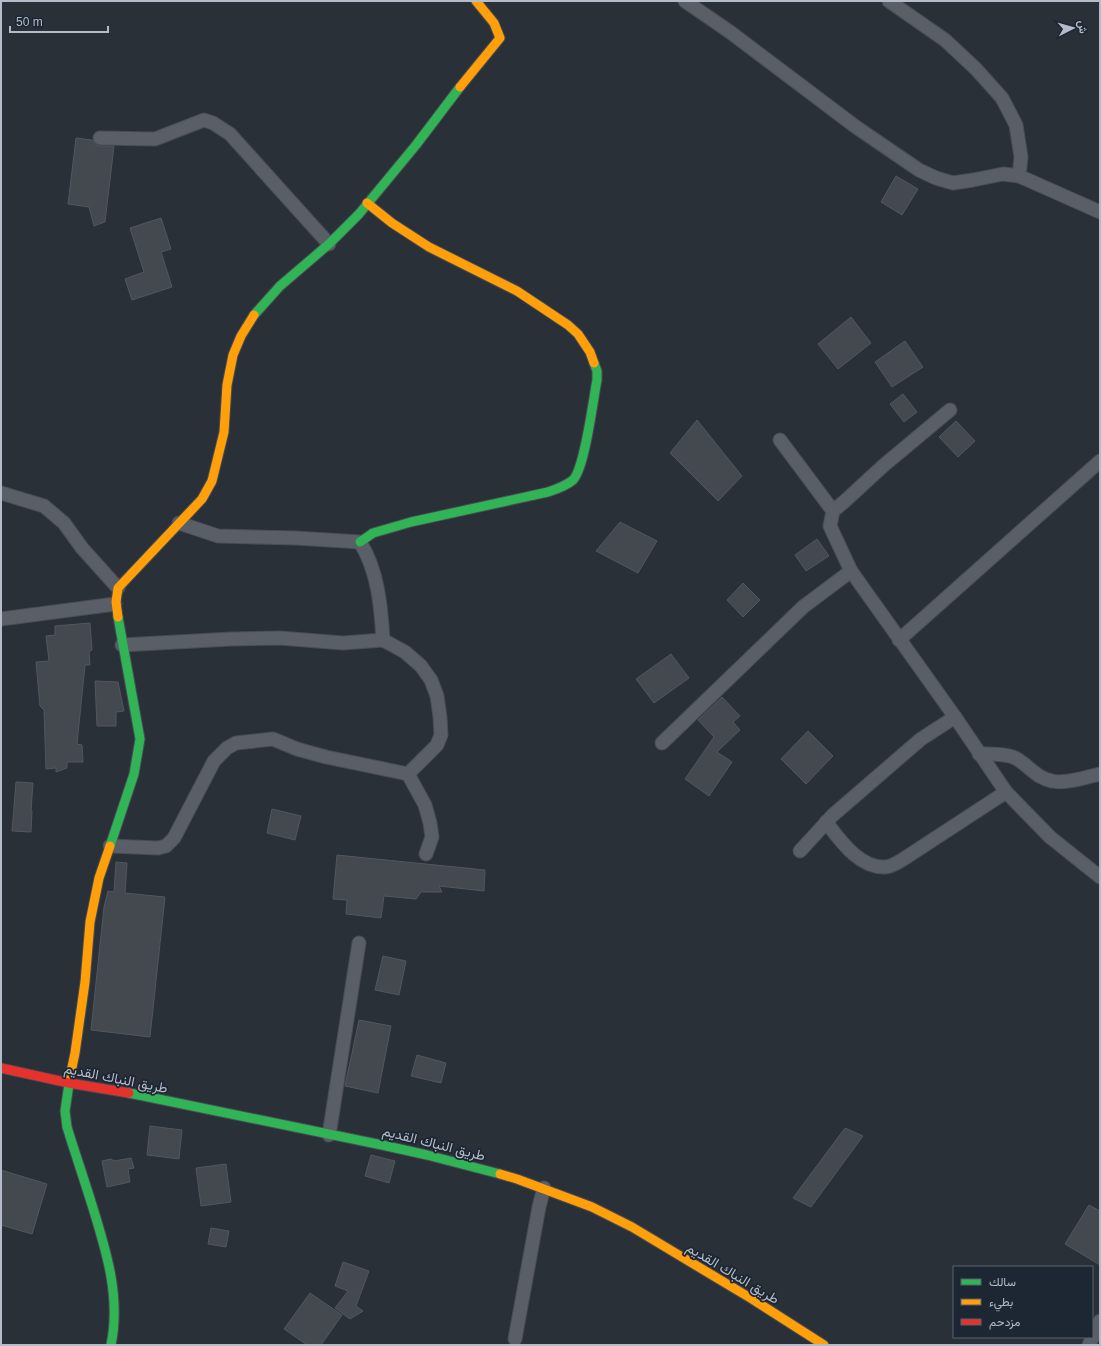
<svg xmlns="http://www.w3.org/2000/svg" width="1101" height="1346" viewBox="0 0 1101 1346" font-family="Arial,Vazirmatn,sans-serif">
<style>
.building{fill:#444950;stroke:#52575f}
.lines{fill:none;stroke-linecap:round;stroke-linejoin:round}
.street-casing{stroke:#484c53;stroke-width:15}
.fast-casing{stroke:#484c53;stroke-width:11}
.slow-casing{stroke:#484c53;stroke-width:11}
.jam-casing{stroke:#484c53;stroke-width:11}
.street{stroke:#5a5e66;stroke-width:13}
.fast{stroke:#30b455;stroke-width:9}
.slow{stroke:#ff9f0a;stroke-width:9}
.jam{stroke:#e5322d;stroke-width:9}
.labels{text-anchor:middle;dominant-baseline:central;stroke-width:3.5;stroke-linejoin:round;paint-order:stroke}
.street-label{font-size:14px;fill:#b4bcc9;stroke:#1d2633}
</style>
<rect width="100%" height="100%" fill="#2a3038"/>
<!-- building -->
<g class="building">
<polygon points="76,138 92,140 96,145 99,146 114,146 105,222 94,226 89,207 68,204"/>
<polygon points="896,176 918,189 902,215 881,202"/>
<polygon points="161,218 171,249 161,252 172,287 132,300 125,279 144,272 130,228"/>
<polygon points="851,317 871,343 838,369 818,344"/>
<polygon points="905,341 923,367 892,387 875,362"/>
<polygon points="903,394 917,412 904,422 890,404"/>
<polygon points="697,420 742,476 718,501 670,453"/>
<polygon points="956,421 975,441 958,457 939,437"/>
<polygon points="620,522 657,541 638,573 596,551"/>
<polygon points="817,539 829,556 806,571 795,555"/>
<polygon points="743,583 760,600 743,617 727,600"/>
<polygon points="90,623 92,650 89,652 90,665 85,665 77,744 82,745 83,762 67,762 67,768 56,772 56,768 46,769 44,710 40,706 36,662 49,661 46,636 55,635 55,626"/>
<polygon points="671,654 689,678 654,703 636,679"/>
<polygon points="95,681 118,682 124,711 116,712 116,726 97,726"/>
<polygon points="722,697 740,716 733,722 740,730 717,752 732,762 709,796 685,779 714,737 698,720"/>
<polygon points="808,731 833,756 806,784 781,759"/>
<polygon points="16,782 33,783 31,811 32,811 31,832 12,831"/>
<polygon points="272,809 301,816 295,840 267,833"/>
<polygon points="337,855 485,870 484,891 439,886 442,892 421,892 416,899 384,896 381,918 346,914 347,900 333,899"/>
<polygon points="116,862 127,863 125,893 165,897 150,1037 91,1030 104,907 108,891 114,892"/>
<polygon points="383,956 406,961 399,995 375,990"/>
<polygon points="359,1020 391,1026 378,1093 345,1086"/>
<polygon points="417,1055 446,1063 441,1083 411,1076"/>
<polygon points="150,1126 182,1130 179,1159 147,1155"/>
<polygon points="845,1128 863,1136 811,1207 793,1198"/>
<polygon points="371,1155 395,1161 389,1183 365,1176"/>
<polygon points="131,1158 134,1168 128,1169 130,1182 107,1187 102,1161 111,1159 114,1161"/>
<polygon points="226,1164 231,1202 201,1206 196,1168"/>
<polygon points="1,1170 47,1184 32,1234 1,1225"/>
<polygon points="1089,1205 1100,1211 1100,1265 1065,1244"/>
<polygon points="211,1228 229,1231 226,1247 208,1244"/>
<polygon points="343,1262 369,1271 356,1306 363,1311 350,1319 335,1308 348,1291 335,1286"/>
<polygon points="310,1293 342,1315 321,1345 307,1345 284,1329"/>
</g>
<g class="lines">
<defs>
<g id="street">
<polyline points="685,1 730,32 856,127 919,170 936,178 953,183 973,180 1003,174 1019,176 1100,212"/>
<polyline points="889,1 945,40 976,69 1002,98 1016,125 1021,157 1019,176"/>
<polyline points="100,138 155,139 204,120 213,123 230,134 329,244"/>
<polyline points="950,410 883,466 845,501 833,511 830,526 851,571 955,717 1006,792 1050,837 1100,877"/>
<polyline points="780,440 833,511"/>
<polyline points="1,493 44,506 64,523 82,548 118,588"/>
<path d="M179 523 218 536 296 538 360 542C378 571 381 606 383 640"/>
<polyline points="1,619 115,604"/>
<polyline points="899,640 1100,461"/>
<polyline points="122,645 231,639 280,638 343,643 383,640 405,652 421,666 431,680 437,696 440,717 441,735 437,745 408,774"/>
<polyline points="662,743 803,607 851,571"/>
<path d="M979 754C991 754 1002 753 1013 757 1026 762 1035 778 1052 781 1067 784 1085 777 1100 774"/>
<path d="M826 822C840 840 859 868 885 867 890 867 897 863 902 860L1006 792"/>
<polyline points="110,846 158,848 166,846 174,838 214,761 227,748 236,743 273,739 297,749 326,757 408,774 425,805 430,823 432,837 426,854"/>
<polyline points="800,851 833,815 921,739 955,717"/>
<polyline points="329,1135 359,943"/>
<polyline points="515,1339 539,1207 544,1188"/>
<polyline points="1089,1345 1100,1321"/>
</g>
<g id="fast">
<polyline points="254,315 280,286 329,244 359,214 416,145 460,87"/>
<path d="M360 542 373 533 411 522 548 492C557 489 566 486 573 480 585 468 593 400 597 380V371L594 363"/>
<polyline points="110,846 134,774 140,739 118,617"/>
<path d="M70 1077 65 1111 67 1127C75 1153 84 1179 92 1205 106 1250 121 1297 111 1345"/>
<polyline points="129,1093 382,1145 427,1155 500,1174"/>
</g>
<g id="slow">
<polyline points="460,87 500,38 494,23 476,1"/>
<polyline points="367,203 392,223 429,247 517,291 568,325 578,334 590,352 594,363"/>
<polyline points="118,617 116,602 118,588 202,499 212,481 224,432 227,385 233,355 241,336 254,315"/>
<polyline points="70,1077 75,1053 85,982 90,922 99,878 110,846"/>
<polyline points="500,1174 517,1179 592,1207 632,1227 752,1299 824,1345"/>
</g>
<polyline id="jam" points="1,1068 69,1083 129,1093"/>
</defs>
<!-- street casing -->
<use href="#street" class="street-casing"/>
<!-- fast casing -->
<use href="#fast" class="fast-casing"/>
<!-- slow casing -->
<use href="#slow" class="slow-casing"/>
<!-- jam casing -->
<use href="#jam" class="jam-casing"/>
<!-- street -->
<use href="#street" class="street"/>
<!-- fast -->
<use href="#fast" class="fast"/>
<!-- slow -->
<use href="#slow" class="slow"/>
<!-- jam -->
<use href="#jam" class="jam"/>
</g>
<g class="labels">
<!-- street labels -->
<g class="street-label">
<text transform="translate(116 1078) rotate(11)">طريق النباك القديم</text>
<text transform="translate(434 1143) rotate(14)">طريق النباك القديم</text>
<text transform="translate(733 1273) rotate(31)">طريق النباك القديم</text>
</g>
</g>
<!-- border -->
<rect width="1101" height="1346" fill="none" stroke="#b4bcc9" stroke-width="4"/>
<!-- legend -->
<rect x="953" y="1266" width="140" height="72" fill="#1d2633" stroke="#59626f"/>
<rect x="961" y="1279" width="20" height="6" fill="#30b455" stroke="#59626f"/>
<text x="989" y="1286" font-size="12" fill="#b4bcc9">سالك</text>
<rect x="961" y="1299" width="20" height="6" fill="#ff9f0a" stroke="#59626f"/>
<text x="989" y="1306" font-size="12" fill="#b4bcc9">بطيء</text>
<rect x="961" y="1319" width="20" height="6" fill="#e5322d" stroke="#59626f"/>
<text x="989" y="1326" font-size="12" fill="#b4bcc9">مزدحم</text>
<!-- north arrow -->
<g transform="translate(1073 28) rotate(84)" stroke="#1d2633" stroke-width="3" paint-order="stroke">
<path d="M0-3L7 15L0 10L-7 15Z" fill="#b4bcc9"/>
<text y="-6" font-size="11" font-weight="bold" text-anchor="middle" fill="#b4bcc9">ش</text>
</g>
<!-- scale -->
<path d="M10 26v6h98v-6" fill="none" stroke="#b4bcc9" stroke-width="2"/>
<text x="16" y="26" font-size="12" fill="#b4bcc9" stroke="#1d2633" stroke-width="3" paint-order="stroke">50 m</text>
</svg>
